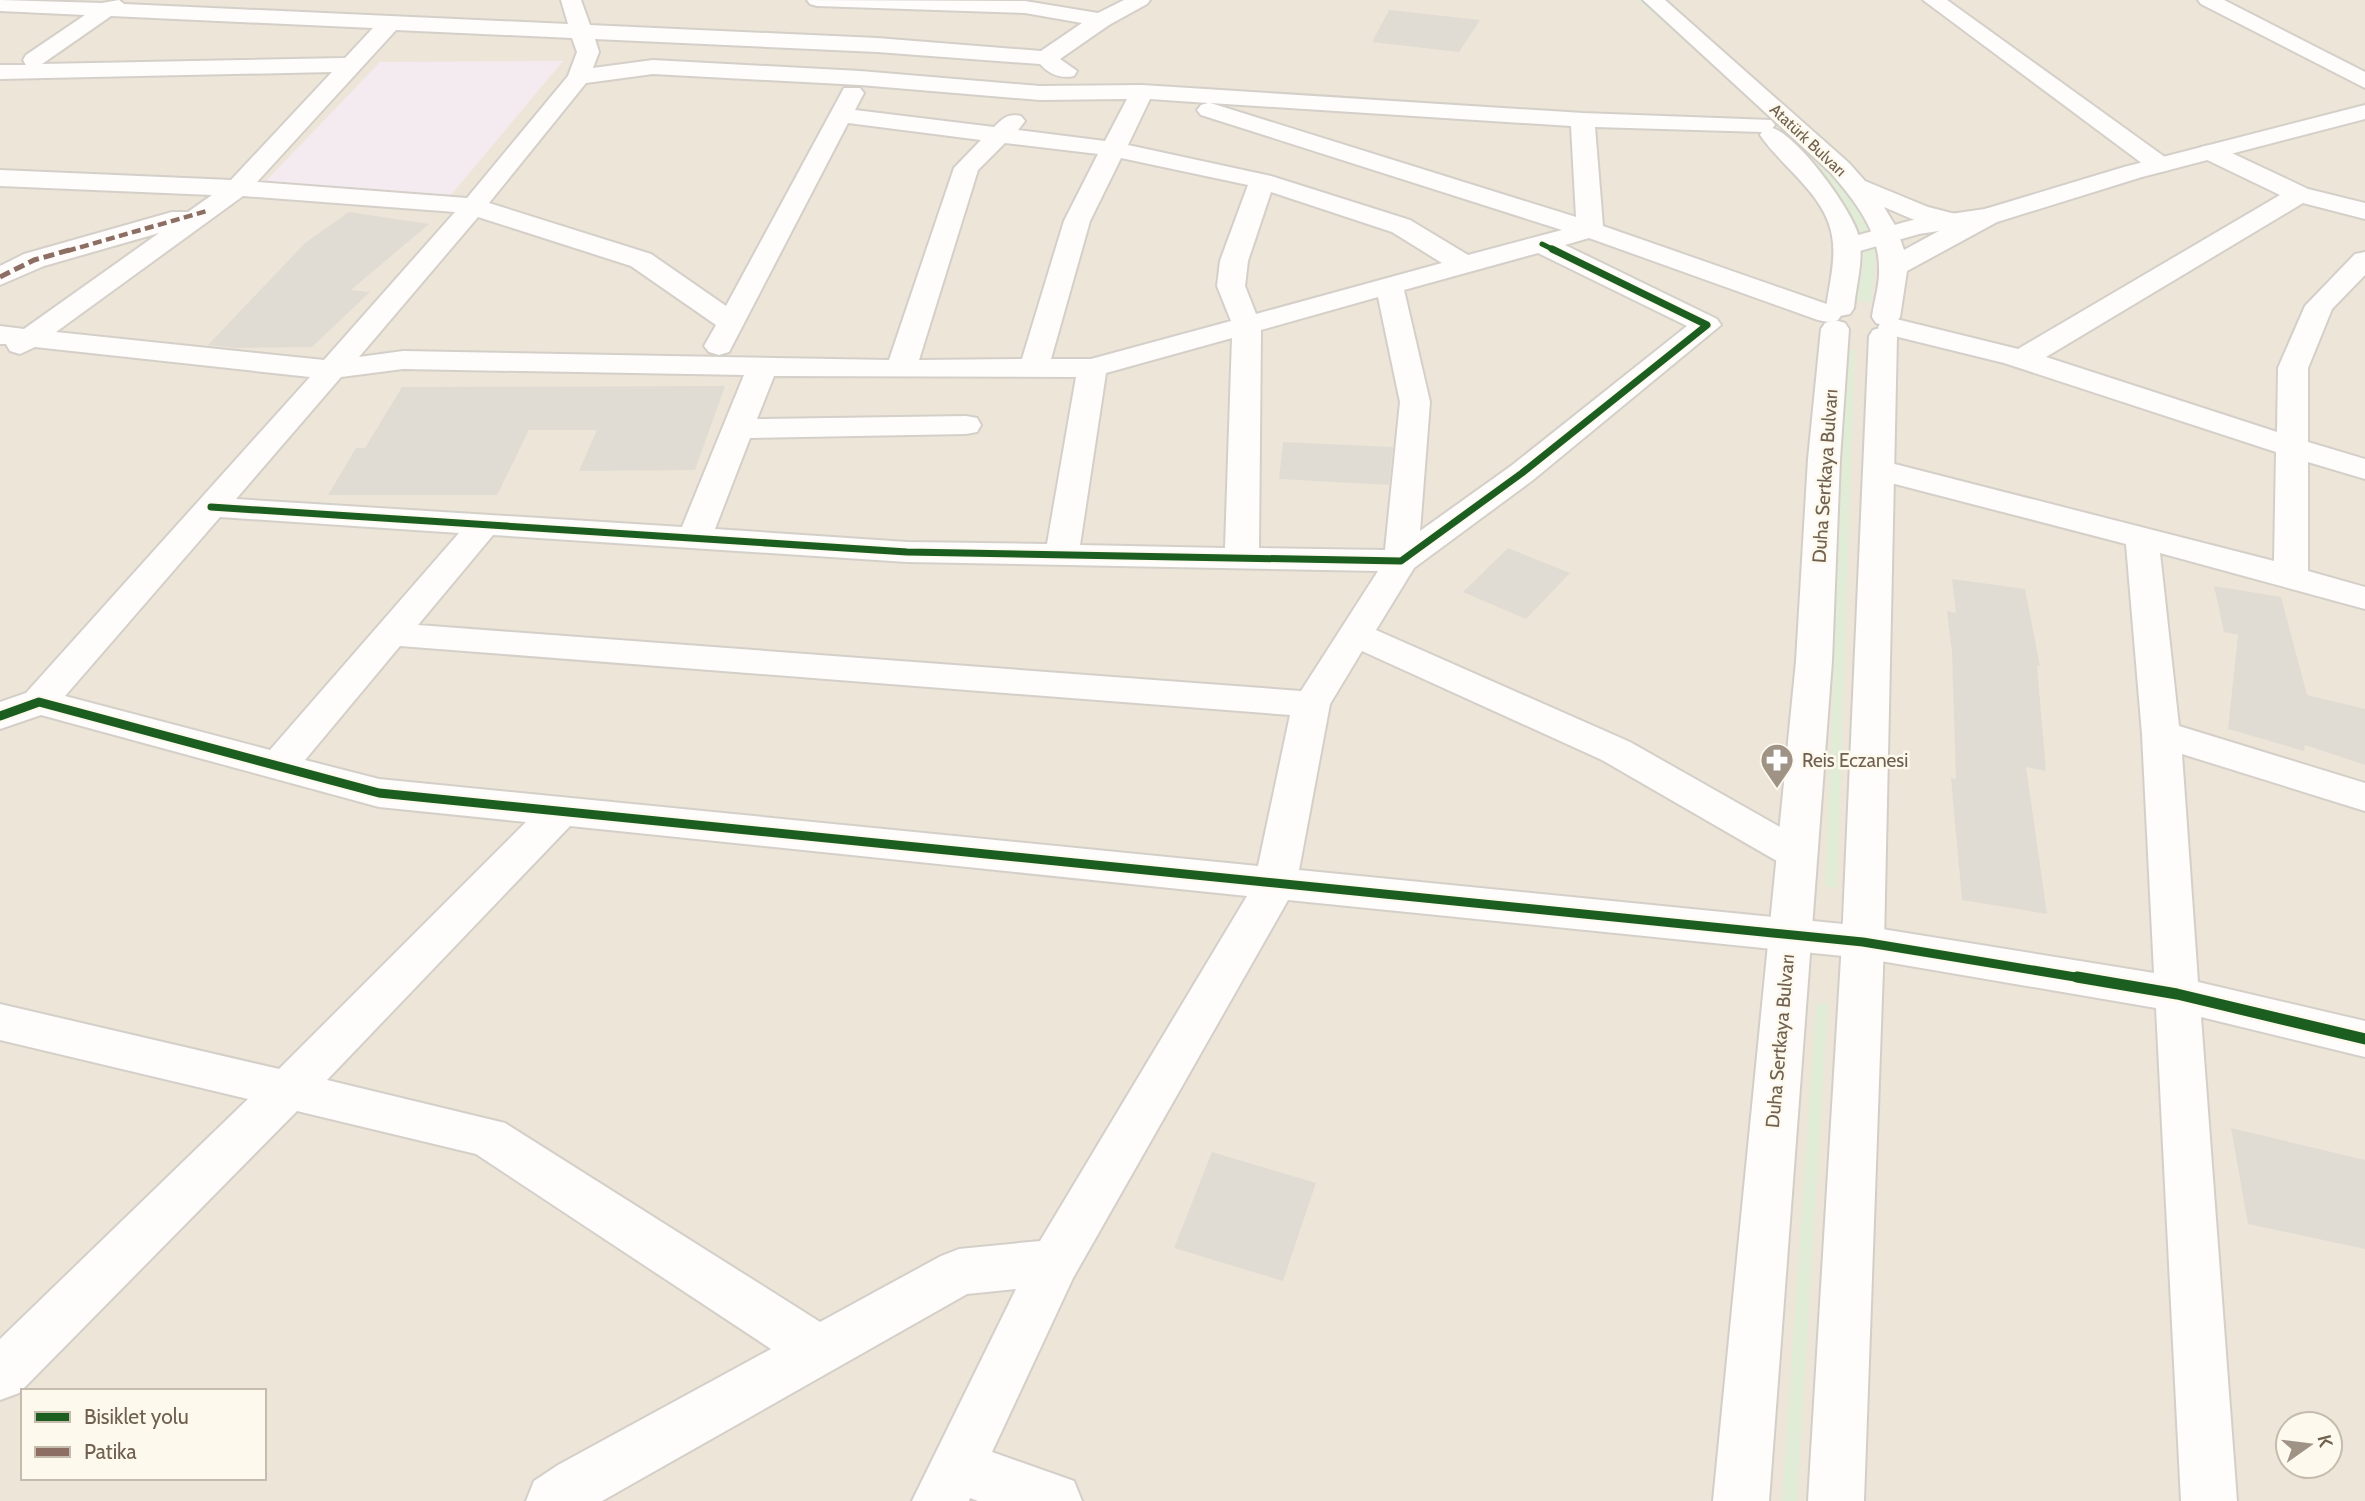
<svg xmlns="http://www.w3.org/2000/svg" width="2365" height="1501" viewBox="0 0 2365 1501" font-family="Cabin,sans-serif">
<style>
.residential{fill:#ece5d8;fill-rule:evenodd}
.education{fill:#f4ebf1}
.green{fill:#e1ecd7}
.building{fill:#e1dcd3}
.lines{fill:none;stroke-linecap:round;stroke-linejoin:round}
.minor-casing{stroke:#d4cfc8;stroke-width:4}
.tertiary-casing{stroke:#d4cfc8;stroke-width:4}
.secondary-casing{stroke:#d3cec7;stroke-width:4}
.minor{fill:#fefdfc;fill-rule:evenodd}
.tertiary{fill:#fefdfc;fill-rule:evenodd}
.secondary{fill:#fefdfc;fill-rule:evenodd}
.quiet-far1{stroke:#8d6e63;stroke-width:4.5;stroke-dasharray:9 4.5;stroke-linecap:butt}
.quiet{stroke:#8d6e63;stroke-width:5;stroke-dasharray:11 5;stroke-linecap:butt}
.cycleway-far3-casing{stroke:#fdf9ed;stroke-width:8}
.cycleway-far2-casing{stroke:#fdf9ed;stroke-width:10}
.cycleway-far1-casing{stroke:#fdf9ed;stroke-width:13}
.cycleway-casing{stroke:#fdf9ed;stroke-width:16}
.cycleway-far3{stroke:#1b5e20;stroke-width:5}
.cycleway-far2{stroke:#1b5e20;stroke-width:7}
.cycleway-far1{stroke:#1b5e20;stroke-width:9}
.cycleway{stroke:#1b5e20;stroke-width:11}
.labels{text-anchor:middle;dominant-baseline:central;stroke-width:5;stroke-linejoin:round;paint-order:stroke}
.far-street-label{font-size:16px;fill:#70604f;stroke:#fdf9ed}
.street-label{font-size:19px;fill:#70604f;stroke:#fdf9ed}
.poi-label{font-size:19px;fill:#70604f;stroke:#fdf9ed;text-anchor:start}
</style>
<rect width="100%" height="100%" fill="#f6f3eb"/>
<!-- residential -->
<path class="residential" d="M0 0H2365V1501H0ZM23 1391H264V1478H23ZM2288 1424H2330V1466H2288Z"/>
<!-- education -->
<polygon class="education" points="563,61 451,195 264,183 380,62"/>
<!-- green -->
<g class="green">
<path d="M1638 0H1646L1797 137 1843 188 1874 229 1859 233C1806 138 1717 71 1638 0Z"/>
<path d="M1876 247 1872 303 1851 299C1860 283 1866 269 1862 250Z"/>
<polygon points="1847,349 1855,350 1837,888 1825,886"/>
<polygon points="1816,1003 1828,1004 1797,1501 1782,1501"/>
</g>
<!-- building -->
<g class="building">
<polygon points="1389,10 1480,20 1459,52 1372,42"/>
<polygon points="349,212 429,224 351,290 370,292 312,347 235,348 208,345 305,243"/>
<polygon points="725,386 695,470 579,471 597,430 529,430 497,495 328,495 356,448 365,448 402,387"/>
<polygon points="1283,442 1393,447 1389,485 1279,479"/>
<polygon points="1508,548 1570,573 1526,619 1463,592"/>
<polygon points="1952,579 2025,589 2040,666 2037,666 2046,771 2026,767 2047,914 1962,900 1951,778 1956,779 1952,652 1947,611 1956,613"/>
<polygon points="2214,586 2281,597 2307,695 2365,709 2365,765 2305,745 2304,751 2228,729 2238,635 2224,632"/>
<polygon points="2231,1128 2365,1160 2365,1249 2248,1224"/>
<polygon points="1212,1152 1316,1183 1283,1281 1174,1248"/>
</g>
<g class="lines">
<defs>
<g id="minor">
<path d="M0 0 102 3 119 0 124 4 568 24 561 0H581L590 25 877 38 1041 51 1082 23 1025 13 817 6 810 4 807 0 1025 1 1098 13 1124 0H1150L1147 4 1109 25 1060 59 1077 71 1074 76C1060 79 1049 74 1040 64L877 52 595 39 599 52 593 68 653 60 860 71 1040 86 1142 85 1583 113 1771 120 1775 125 1771 130 1763 132 1595 127 1603 226 1838 308 1842 314 1838 320 1828 322 1818 320 1589 238 1565 245 1717 319 1721 325 1533 480 1414 568 1376 630 1630 742 1810 844 1816 854 1810 864 1796 869 1782 864 1602 760 1362 651 1330 704 1299 870 1863 926 2154 973 2142 734 2126 544 1868 477 1863 470 1868 463 1879 460 2274 561 2276 452 2004 363 1882 333 1878 327 1882 321 1892 318 2018 349 2280 195 2201 157 2198 152 2201 147 2210 145 2219 147 2308 189 2365 203V219L2303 203 2046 357 2277 432 2278 368 2305 306 2355 254 2365 252V275L2332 309 2308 368V442L2365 459V479L2308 462V571L2365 587V609L2160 553 2179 726 2365 783V811L2182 754 2198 982 2365 1021V1057L2201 1017 2237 1501H2181L2156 1008 1863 958 1288 900 1073 1278 992 1452 1074 1481 1082 1501H978L970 1498 969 1501H912L1016 1289 967 1294 602 1501H526L534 1481 558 1465 771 1349 476 1154 297 1111 19 1393 0 1400V1339L248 1099 0 1040V1004L279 1069 526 822 379 807 41 715 0 729V702L26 693 310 377 35 347 20 354 10 351 6 344H0V326L24 329 159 233 44 266 0 285V266L24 254 172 212H188L212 195 0 186V170L231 180 332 72 0 79V65H26L23 60 26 55 85 15 0 11ZM111 16 373 28 345 58 42 64ZM396 30 572 38 577 52 568 76 467 198 257 182ZM653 74 860 85 1040 100 1127 99 1105 141 1018 130 1025 121 1021 116C1008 113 1003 118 994 127L855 110 864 93 860 88H844L726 306 651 254 489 203 586 83ZM1150 99 1208 103 1201 105 1197 110 1201 115 1562 230 1468 255 1410 220 1271 176 1128 145ZM1210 103 1571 126 1576 217 1217 105ZM848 123 981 140 954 168 889 360 403 351 359 357 478 217 631 266 716 325 704 346 709 352 719 355 729 352ZM1005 143 1098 154 1064 221 1022 359 919 360 978 170ZM1121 158 1248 185 1220 261 1217 286 1231 321 1091 359H1051L1090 221ZM1271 192 1392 232 1442 263 1256 314 1245 286 1248 261ZM243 196 455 212 324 360 56 332ZM1538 253 1687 326 1511 466 1420 531 1430 402 1404 290ZM1378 297 1400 402 1385 550 1259 548 1261 330ZM1232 338 1225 548 1080 545 1106 373ZM403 369 744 375 682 527 236 499 341 377ZM774 376 1076 377 1047 544 907 542 715 529 750 438 966 434 977 432 981 425 977 418 966 416 757 419ZM220 517 459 533 270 750 65 696ZM493 535 907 562 1378 571 1301 691 418 625ZM400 646 1290 715 1258 866 379 779 305 760ZM570 826 1247 896 1040 1241 959 1249 941 1256 820 1322 505 1123 327 1080Z"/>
<polygon points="1923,0 1947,0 2169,160 2172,165 2169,170 2160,172 2151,170"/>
<polygon points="2198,0 2224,0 2365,72 2365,88 2201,4"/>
</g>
<polygon id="tertiary" points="2365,105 2365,119 2142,177 1997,222 1919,234 1846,255 1837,253 1833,247 1837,241 1916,219 1985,209 2124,167"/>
<g id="secondary">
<path d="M1643 0H1665L1849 163 1865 181 1928 207 1967 217 1988 208 1997 210 2001 216 1997 222 1907 271 1900 317 1896 323 1886 326 1876 323 1872 317C1874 301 1880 285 1879 268 1879 231 1855 201 1831 173ZM1884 207 1912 219 1948 226 1904 250 1896 227Z"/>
<path d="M1772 128C1797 134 1853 211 1859 237 1864 260 1856 285 1854 308L1850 314 1840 316 1830 314 1826 308C1829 286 1835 264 1833 243 1830 197 1783 169 1760 135L1763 130Z"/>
<polygon points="1835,320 1845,323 1849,329 1840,459 1832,661 1769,1501 1713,1501 1796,661 1808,459 1821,329 1825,323"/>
<polygon points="1883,327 1893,330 1897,336 1884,942 1864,1501 1808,1501 1842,942 1869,336 1873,330"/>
</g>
</defs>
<!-- minor casing -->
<use href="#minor" class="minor-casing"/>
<!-- tertiary casing -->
<use href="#tertiary" class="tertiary-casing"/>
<!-- secondary casing -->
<use href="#secondary" class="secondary-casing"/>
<!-- minor -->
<use href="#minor" class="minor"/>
<!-- tertiary -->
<use href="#tertiary" class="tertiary"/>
<!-- secondary -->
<use href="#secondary" class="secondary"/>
<!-- quiet-far1 -->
<polyline class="quiet-far1" points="67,251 207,211"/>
<!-- quiet -->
<polyline class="quiet" points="0,277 34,260 73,249"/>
<defs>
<polyline id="cycleway-far3" points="1542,244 1556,251"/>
<polyline id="cycleway-far2" points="211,507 907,552 1401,561 1522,473 1707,325 1552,249"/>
<polyline id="cycleway-far1" points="0,716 39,702 379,793 1863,942 2087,979"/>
<polyline id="cycleway" points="2077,977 2177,994 2365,1039"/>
</defs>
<!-- cycleway-far3 casing -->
<use href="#cycleway-far3" class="cycleway-far3-casing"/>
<!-- cycleway-far2 casing -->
<use href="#cycleway-far2" class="cycleway-far2-casing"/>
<!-- cycleway-far1 casing -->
<use href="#cycleway-far1" class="cycleway-far1-casing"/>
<!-- cycleway casing -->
<use href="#cycleway" class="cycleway-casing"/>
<!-- cycleway-far3 -->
<use href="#cycleway-far3" class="cycleway-far3"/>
<!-- cycleway-far2 -->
<use href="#cycleway-far2" class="cycleway-far2"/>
<!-- cycleway-far1 -->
<use href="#cycleway-far1" class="cycleway-far1"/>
<!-- cycleway -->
<use href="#cycleway" class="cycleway"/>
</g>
<!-- icons -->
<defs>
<symbol id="pharmacy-pin" viewBox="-11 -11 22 30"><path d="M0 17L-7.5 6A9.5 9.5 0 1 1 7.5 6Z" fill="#9f9386" stroke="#fdf9ed"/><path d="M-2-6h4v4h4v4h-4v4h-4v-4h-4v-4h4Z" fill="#fff"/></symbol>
</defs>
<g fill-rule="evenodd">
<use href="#pharmacy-pin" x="1758" y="741" width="38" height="52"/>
</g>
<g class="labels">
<!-- far-street labels -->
<g class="far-street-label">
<text transform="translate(1808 140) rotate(43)">Atatürk Bulvarı</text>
</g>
<!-- street labels -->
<g class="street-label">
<text transform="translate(1825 476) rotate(-86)">Duha Sertkaya Bulvarı</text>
<text transform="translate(1780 1041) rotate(-85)">Duha Sertkaya Bulvarı</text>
</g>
<!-- poi labels -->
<g class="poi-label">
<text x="1802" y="760">Reis Eczanesi</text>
</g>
</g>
<!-- legend -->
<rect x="21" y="1389" width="245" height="91" fill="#fdf9ed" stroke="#c5bcae" stroke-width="2"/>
<rect x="35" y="1412" width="35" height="10" fill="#1b5e20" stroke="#c5bcae" stroke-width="2"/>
<text x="84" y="1424" font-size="21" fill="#70604f">Bisiklet yolu</text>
<rect x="35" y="1447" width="35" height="10" fill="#8d6e63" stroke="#c5bcae" stroke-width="2"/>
<text x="84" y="1459" font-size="21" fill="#70604f">Patika</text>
<!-- north arrow -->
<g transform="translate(2309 1445) rotate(76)"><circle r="33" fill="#fdf9ed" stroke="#c5bcae" stroke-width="2"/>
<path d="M0-5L12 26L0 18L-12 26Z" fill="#9f9386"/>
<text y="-10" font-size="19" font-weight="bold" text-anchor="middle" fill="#70604f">K</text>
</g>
</svg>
